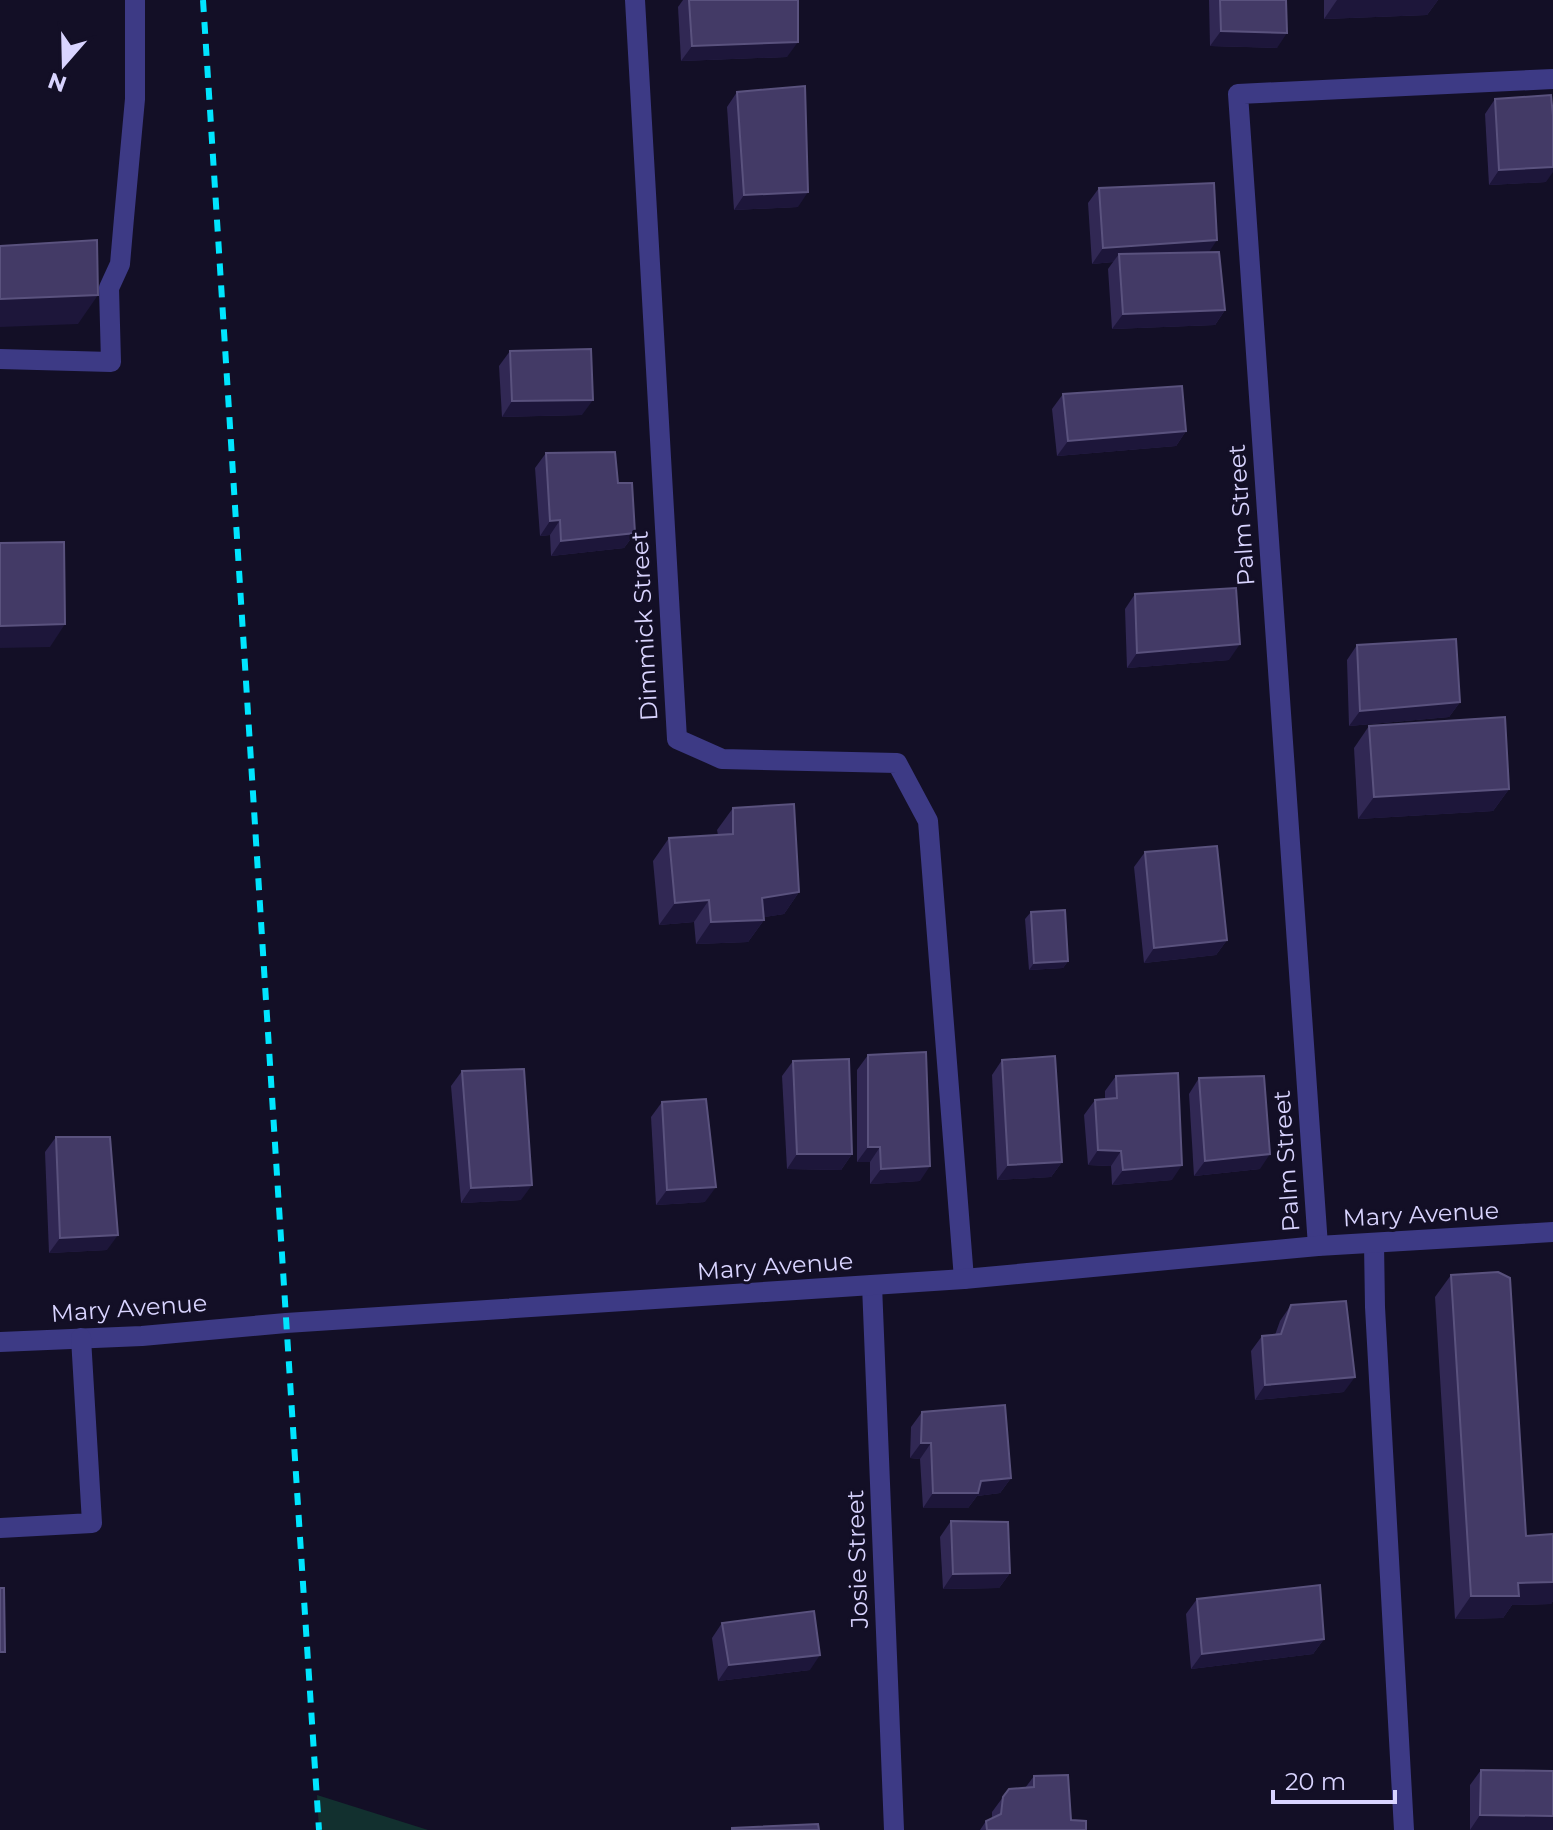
<svg xmlns="http://www.w3.org/2000/svg" width="1553" height="1830" viewBox="0 0 1553 1830" font-family="Montserrat,sans-serif">
<style>
.green{fill:#12302f}
.lines{fill:none;stroke-linecap:round;stroke-linejoin:round}
.minor{stroke:#3d3a85;stroke-width:20}
.rail{stroke:#00e5ff;stroke-width:6;stroke-dasharray:12 10;stroke-linecap:butt}
.wall{fill:#312854}
.shaded-wall{fill:#1d163a}
.building{fill:#433a66;stroke:#5a527e;stroke-width:2}
.labels{text-anchor:middle;dominant-baseline:central;stroke-width:6;stroke-linejoin:round;paint-order:stroke}
.street-label{font-size:24px;fill:#d9d4ff;stroke:#130f26}
</style>
<rect width="100%" height="100%" fill="#130f26"/>
<!-- green -->
<polygon class="green" points="317,1795 428,1830 319,1830"/>
<g class="lines">
<!-- minor -->
<g class="minor">
<polyline points="635,0 677,739 722,759 897,763 928,821 964,1279"/>
<polyline points="0,359 111,362 109,288 120,264 124,218 135,99 135,0"/>
<polyline points="1374,1243 1375,1307 1404,1830"/>
<polyline points="1318,1246 1238,94 1553,79"/>
<polyline points="872,1285 894,1830"/>
<polyline points="0,1342 142,1336 286,1323 964,1279 1318,1246 1553,1232"/>
<polyline points="0,1528 92,1523 81,1338"/>
</g>
<!-- rail -->
<path class="rail" d="M203 0C242 610 279 1220 319 1830"/>
</g>
<!-- wall -->
<g class="wall">
<polygon points="683,0 798,0 787,57 681,61 678,7"/>
<polygon points="1209,0 1286,0 1277,48 1210,46"/>
<polygon points="1324,0 1438,0 1427,15 1324,19"/>
<polygon points="737,92 798,207 734,210 727,107"/>
<polygon points="1495,99 1546,182 1489,185 1485,114"/>
<polygon points="1099,188 1209,252 1225,310 1215,325 1112,329 1108,269 1113,262 1092,264 1088,203"/>
<polygon points="510,351 582,415 502,417 499,366"/>
<polygon points="1063,394 1186,431 1176,446 1057,456 1052,409"/>
<polygon points="546,453 618,483 635,533 624,548 551,556 550,535 540,536 535,468"/>
<polygon points="1135,594 1229,660 1127,668 1125,609"/>
<polygon points="1357,645 1460,702 1449,717 1349,726 1347,660"/>
<polygon points="1369,726 1509,789 1493,811 1358,819 1354,748"/>
<polygon points="733,808 799,892 784,914 764,917 764,920 748,942 696,944 694,922 659,925 653,861 669,838 718,835 717,830"/>
<polygon points="1145,852 1227,940 1216,955 1144,963 1134,867"/>
<polygon points="1031,912 1068,961 1063,968 1029,970 1025,919"/>
<polygon points="868,1055 920,1181 870,1184 870,1162 857,1162 857,1070"/>
<polygon points="1002,1060 1062,1162 1051,1177 997,1180 992,1075"/>
<polygon points="793,1061 852,1154 841,1170 787,1169 782,1076"/>
<polygon points="462,1071 521,1200 461,1203 451,1086"/>
<polygon points="1116,1076 1172,1180 1112,1185 1111,1166 1088,1165 1084,1115 1095,1100 1105,1099 1105,1091"/>
<polygon points="1199,1078 1260,1169 1194,1176 1189,1094"/>
<polygon points="662,1102 705,1202 656,1205 651,1117"/>
<polygon points="56,1137 107,1250 49,1253 45,1152"/>
<polygon points="1451,1275 1526,1536 1553,1534 1553,1601 1551,1604 1512,1605 1503,1618 1455,1619 1435,1297"/>
<polygon points="1291,1305 1344,1392 1255,1400 1251,1351 1262,1336 1275,1335 1280,1321"/>
<polygon points="922,1412 1011,1478 1000,1493 977,1496 968,1508 923,1508 920,1459 910,1458 911,1427"/>
<polygon points="951,1521 1010,1573 999,1588 943,1589 940,1537"/>
<polygon points="1197,1599 1324,1639 1313,1654 1191,1669 1186,1614"/>
<polygon points="722,1623 810,1670 718,1681 712,1638"/>
<polygon points="1481,1770 1553,1830 1470,1830 1470,1785"/>
<polygon points="1034,1776 1071,1820 1086,1830 980,1830 986,1821 992,1818 992,1812 1009,1789 1025,1788"/>
</g>
<!-- shaded-wall -->
<g class="shaded-wall">
<polygon points="1337,0 1438,0 1427,15 1324,19"/>
<polygon points="1221,31 1287,33 1277,48 1210,46"/>
<polygon points="798,42 787,57 681,61 692,46"/>
<polygon points="1553,167 1553,172 1546,182 1489,185 1499,170"/>
<polygon points="808,192 798,207 734,210 744,195"/>
<polygon points="1217,240 1207,255 1119,254 1113,262 1092,264 1103,248"/>
<polygon points="98,295 78,324 0,327 0,299"/>
<polygon points="1225,310 1215,325 1112,329 1123,314"/>
<polygon points="593,400 582,415 502,417 512,401"/>
<polygon points="1186,431 1176,446 1057,456 1068,441"/>
<polygon points="560,520 550,535 540,536 550,521"/>
<polygon points="635,533 624,548 551,556 561,541"/>
<polygon points="65,624 50,647 0,648 0,626"/>
<polygon points="1240,644 1229,660 1127,668 1137,653"/>
<polygon points="1460,702 1449,717 1349,726 1360,711"/>
<polygon points="1509,789 1493,811 1358,819 1374,797"/>
<polygon points="799,892 784,914 747,920 762,898"/>
<polygon points="709,900 694,922 659,925 675,903"/>
<polygon points="764,920 748,942 696,944 711,922"/>
<polygon points="1227,940 1216,955 1144,963 1154,948"/>
<polygon points="1068,961 1063,968 1029,970 1034,963"/>
<polygon points="868,1147 880,1147 870,1162 857,1162"/>
<polygon points="1098,1150 1121,1151 1111,1166 1088,1165"/>
<polygon points="797,1154 852,1154 841,1170 787,1169"/>
<polygon points="1270,1154 1260,1169 1194,1176 1205,1161"/>
<polygon points="1062,1162 1051,1177 997,1180 1008,1165"/>
<polygon points="1182,1165 1172,1180 1112,1185 1123,1170"/>
<polygon points="930,1166 920,1181 870,1184 881,1169"/>
<polygon points="532,1185 521,1200 461,1203 471,1188"/>
<polygon points="716,1187 705,1202 656,1205 667,1190"/>
<polygon points="118,1235 107,1250 49,1253 60,1238"/>
<polygon points="1355,1377 1344,1392 1255,1400 1265,1385"/>
<polygon points="921,1443 931,1443 920,1459 910,1458"/>
<polygon points="1011,1478 1000,1493 977,1496 968,1508 923,1508 933,1493 981,1481"/>
<polygon points="1010,1573 999,1588 943,1589 953,1574"/>
<polygon points="1553,1582 1553,1601 1551,1604 1512,1605 1503,1618 1455,1619 1471,1596 1518,1583"/>
<polygon points="1324,1639 1313,1654 1191,1669 1202,1654"/>
<polygon points="820,1655 810,1670 718,1681 729,1665"/>
<polygon points="1480,1815 1553,1816 1553,1830 1470,1830"/>
</g>
<!-- building -->
<g class="building">
<polygon points="689,0 798,0 798,42 692,46"/>
<polygon points="1220,0 1286,0 1287,33 1221,31"/>
<polygon points="805,86 808,192 744,195 737,92"/>
<polygon points="1551,95 1553,116 1553,167 1499,170 1495,99"/>
<polygon points="1214,183 1217,240 1103,248 1099,188"/>
<polygon points="97,240 98,295 0,299 0,246"/>
<polygon points="1219,252 1225,310 1123,314 1119,254"/>
<polygon points="591,349 593,400 512,401 510,351"/>
<polygon points="1182,386 1186,431 1068,441 1063,394"/>
<polygon points="615,452 618,483 632,483 635,533 561,541 560,520 550,521 546,453"/>
<polygon points="64,542 65,624 0,626 0,543"/>
<polygon points="1236,588 1240,644 1137,653 1135,594"/>
<polygon points="1456,639 1460,702 1360,711 1357,645"/>
<polygon points="1505,717 1509,789 1374,797 1369,726"/>
<polygon points="794,804 799,892 762,898 764,920 711,922 709,900 675,903 669,838 733,834 733,808"/>
<polygon points="1217,846 1227,940 1154,948 1145,852"/>
<polygon points="1065,910 1068,961 1034,963 1031,912"/>
<polygon points="926,1052 930,1166 881,1169 880,1147 868,1147 868,1055"/>
<polygon points="1055,1056 1062,1162 1008,1165 1002,1060"/>
<polygon points="849,1059 852,1154 797,1154 793,1061"/>
<polygon points="524,1069 532,1185 471,1188 462,1071"/>
<polygon points="1178,1073 1182,1165 1123,1170 1121,1151 1098,1150 1095,1100 1117,1098 1116,1076"/>
<polygon points="1264,1076 1270,1154 1205,1161 1199,1078"/>
<polygon points="706,1099 716,1187 667,1190 662,1102"/>
<polygon points="56,1137 110,1137 118,1235 60,1238"/>
<polygon points="1498,1272 1510,1278 1526,1536 1553,1534 1553,1582 1518,1583 1519,1596 1471,1596 1451,1275"/>
<polygon points="1346,1301 1355,1377 1265,1385 1262,1336 1281,1334 1291,1305"/>
<polygon points="1005,1405 1011,1478 981,1481 978,1493 933,1493 931,1443 921,1443 922,1412"/>
<polygon points="951,1521 1008,1522 1010,1573 953,1574"/>
<polygon points="1320,1585 1324,1639 1202,1654 1197,1599"/>
<polygon points="0,1588 4,1588 5,1652 0,1652"/>
<polygon points="814,1611 820,1655 729,1665 722,1623"/>
<polygon points="1481,1770 1553,1771 1553,1816 1480,1815"/>
<polygon points="1068,1775 1071,1820 1086,1821 1086,1830 987,1830 986,1821 1001,1814 1003,1797 1009,1789 1034,1787 1034,1776"/>
<polygon points="818,1824 819,1830 732,1830 732,1828"/>
</g>
<g class="labels">
<!-- street labels -->
<g class="street-label">
<text transform="translate(1241 515) rotate(-94)">Palm Street</text>
<text transform="translate(644 626) rotate(-93)">Dimmick Street</text>
<text transform="translate(1286 1161) rotate(-94)">Palm Street</text>
<text transform="translate(1421 1214) rotate(-3)">Mary Avenue</text>
<text transform="translate(775 1266) rotate(-4)">Mary Avenue</text>
<text transform="translate(129 1308) rotate(-4)">Mary Avenue</text>
<text transform="translate(857 1559) rotate(-92)">Josie Street</text>
</g>
</g>
<!-- north arrow -->
<g transform="translate(64 64) rotate(200)" stroke="#130f26" stroke-width="6" paint-order="stroke">
<path d="M0-6L14 30L0 20L-14 30Z" fill="#d9d4ff"/>
<text y="-12" font-size="22" font-weight="bold" text-anchor="middle" fill="#d9d4ff">N</text>
</g>
<!-- scale -->
<path d="M1273 1790v12h122v-12" fill="none" stroke="#d9d4ff" stroke-width="4"/>
<text x="1285" y="1790" font-size="24" fill="#d9d4ff" stroke="#130f26" stroke-width="6" paint-order="stroke">20 m</text>
</svg>
